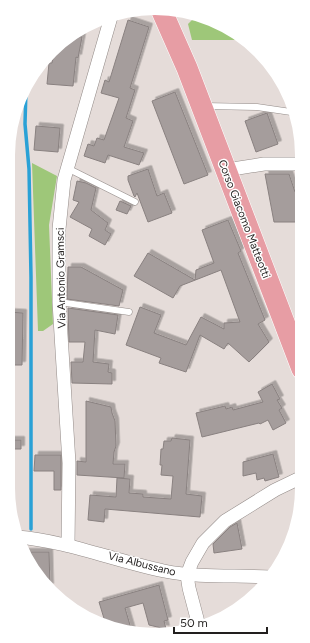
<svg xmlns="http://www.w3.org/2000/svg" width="310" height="643" viewBox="0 0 310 643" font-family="Figtree,sans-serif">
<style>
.green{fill:#9ec779}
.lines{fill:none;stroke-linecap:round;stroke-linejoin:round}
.stream{stroke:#2aa1d6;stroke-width:3.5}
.building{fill:#a59d9c;stroke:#898180;filter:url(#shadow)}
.service-casing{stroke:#938b88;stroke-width:7}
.minor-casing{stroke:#938b88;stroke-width:14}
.primary-casing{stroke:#fff;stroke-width:22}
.service{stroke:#fff;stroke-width:6}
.minor{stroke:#fff;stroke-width:13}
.primary{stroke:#e79da4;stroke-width:21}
.labels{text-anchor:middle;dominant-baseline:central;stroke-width:3;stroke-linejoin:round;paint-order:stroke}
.street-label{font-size:11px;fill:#221f1e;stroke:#fff}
</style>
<defs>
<filter id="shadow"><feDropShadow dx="3.5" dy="-3.5" stdDeviation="0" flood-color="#0004"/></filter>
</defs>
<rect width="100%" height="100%" fill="#e5dcd9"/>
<!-- green -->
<g class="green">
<polygon points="196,16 211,19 246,40 192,40 188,24"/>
<polygon points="32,163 57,176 49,225 53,324 43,331 38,331"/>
</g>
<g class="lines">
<!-- stream -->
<polyline class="stream" points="26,89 25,124 29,169 31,277 31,529"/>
</g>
<!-- building -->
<g class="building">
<polygon points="128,20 149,27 130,88 135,90 126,118 133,121 124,147 144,153 139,165 108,155 105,163 84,156 88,144 94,146 97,138 104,140 119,98 101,93 105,80 109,82"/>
<polygon points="74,36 82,37 78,58 76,57 73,86 47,84 49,63 52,63 55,49"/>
<polygon points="175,92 208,175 184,184 152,101"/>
<polygon points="267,113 278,144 256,152 245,121"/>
<polygon points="36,126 60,128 58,152 34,150"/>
<polygon points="148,169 157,196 164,193 172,213 148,222 137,193 135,197 134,196 128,180 128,176"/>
<polygon points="265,174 289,174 295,192 299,191 300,222 274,222"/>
<polygon points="77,181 86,183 96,188 91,210 108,223 105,230 111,234 105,245 89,236 92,229 70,217 79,202 73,200"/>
<polygon points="120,201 131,206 127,214 116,210"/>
<polygon points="228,220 241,251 238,253 265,320 258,324 269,342 249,362 228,343 224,349 200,335 186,372 159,363 161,358 126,345 140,307 161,315 154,333 186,345 201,317 224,329 224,323 240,322 221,270 180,286 173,298 134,276 148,253 195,280 196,270 214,263 202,230"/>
<polygon points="68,267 81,267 123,290 119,306 67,299"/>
<polygon points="68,308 118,315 115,334 95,330 93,362 109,364 108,372 112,373 112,384 72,383 71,362 83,362 85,342 69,342"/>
<polygon points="8,312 23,313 22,365 8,365"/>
<polygon points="272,384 280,399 277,400 282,408 279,410 286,423 273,430 268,420 260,424 259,423 202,437 196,413 225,406 226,409 232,407 233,410 263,402 258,392"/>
<polygon points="86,401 111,407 112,413 115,421 116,446 114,452 113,464 125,464 124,478 77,475 77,461 86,462"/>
<polygon points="172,438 190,440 186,494 202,496 200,517 105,509 104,522 88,520 90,495 116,497 117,478 130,479 129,493 143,494 143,497 171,499 173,476 161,475 162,465 160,465 161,449 163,449 164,441 171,441"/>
<polygon points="10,440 21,440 21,449 11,449"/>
<polygon points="273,454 279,477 265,481 264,478 257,480 256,473 243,476 243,462"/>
<polygon points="35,455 61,455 61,490 54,490 54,471 34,471"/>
<polygon points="237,523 242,549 214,553 213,544 230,527"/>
<polygon points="25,552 49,552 50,587 39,578"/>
<polygon points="159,585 168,620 164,621 166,629 149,625 143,603 125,608 132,632 126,632 106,625 99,602"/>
</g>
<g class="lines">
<defs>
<g id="service">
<polyline points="205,106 257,107 291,112"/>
<polyline points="67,168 135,202"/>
<polyline points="59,302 129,312"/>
</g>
<g id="minor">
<polyline points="226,170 264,164 301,164"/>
<path d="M17 537C67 541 115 561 164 571 199 578 235 575 270 577"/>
<polyline points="68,545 69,463 59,302 59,229 64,180 111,17"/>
<polyline points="199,626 189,588 187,575 192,562 203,543 225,521 275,490 302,477"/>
</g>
<polyline id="primary" points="161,9 187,68 302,369"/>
</defs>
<!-- service casing -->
<use href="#service" class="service-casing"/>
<!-- minor casing -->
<use href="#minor" class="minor-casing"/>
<!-- primary casing -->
<use href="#primary" class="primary-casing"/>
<!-- service -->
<use href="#service" class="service"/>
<!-- minor -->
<use href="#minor" class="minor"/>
<!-- primary -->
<use href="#primary" class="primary"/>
</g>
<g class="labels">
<!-- street labels -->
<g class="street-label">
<text transform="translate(244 219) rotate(69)">Corso Giacomo Matteotti</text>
<text transform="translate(61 278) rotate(-91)">Via Antonio Gramsci</text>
<text transform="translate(142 564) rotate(14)">Via Albussano</text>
</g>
</g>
<!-- crop -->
<path d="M0 0H310V643H0ZM155 15H155A140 140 0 0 1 295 155V488A140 140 0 0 1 155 628H155A140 140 0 0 1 15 488V155A140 140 0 0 1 155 15Z" fill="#fff" fill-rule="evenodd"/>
<!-- scale -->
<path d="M174 627v6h93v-6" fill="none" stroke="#221f1e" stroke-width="2"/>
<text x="180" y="627" font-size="12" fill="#221f1e" stroke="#ffffff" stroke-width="3" paint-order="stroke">50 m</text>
</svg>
